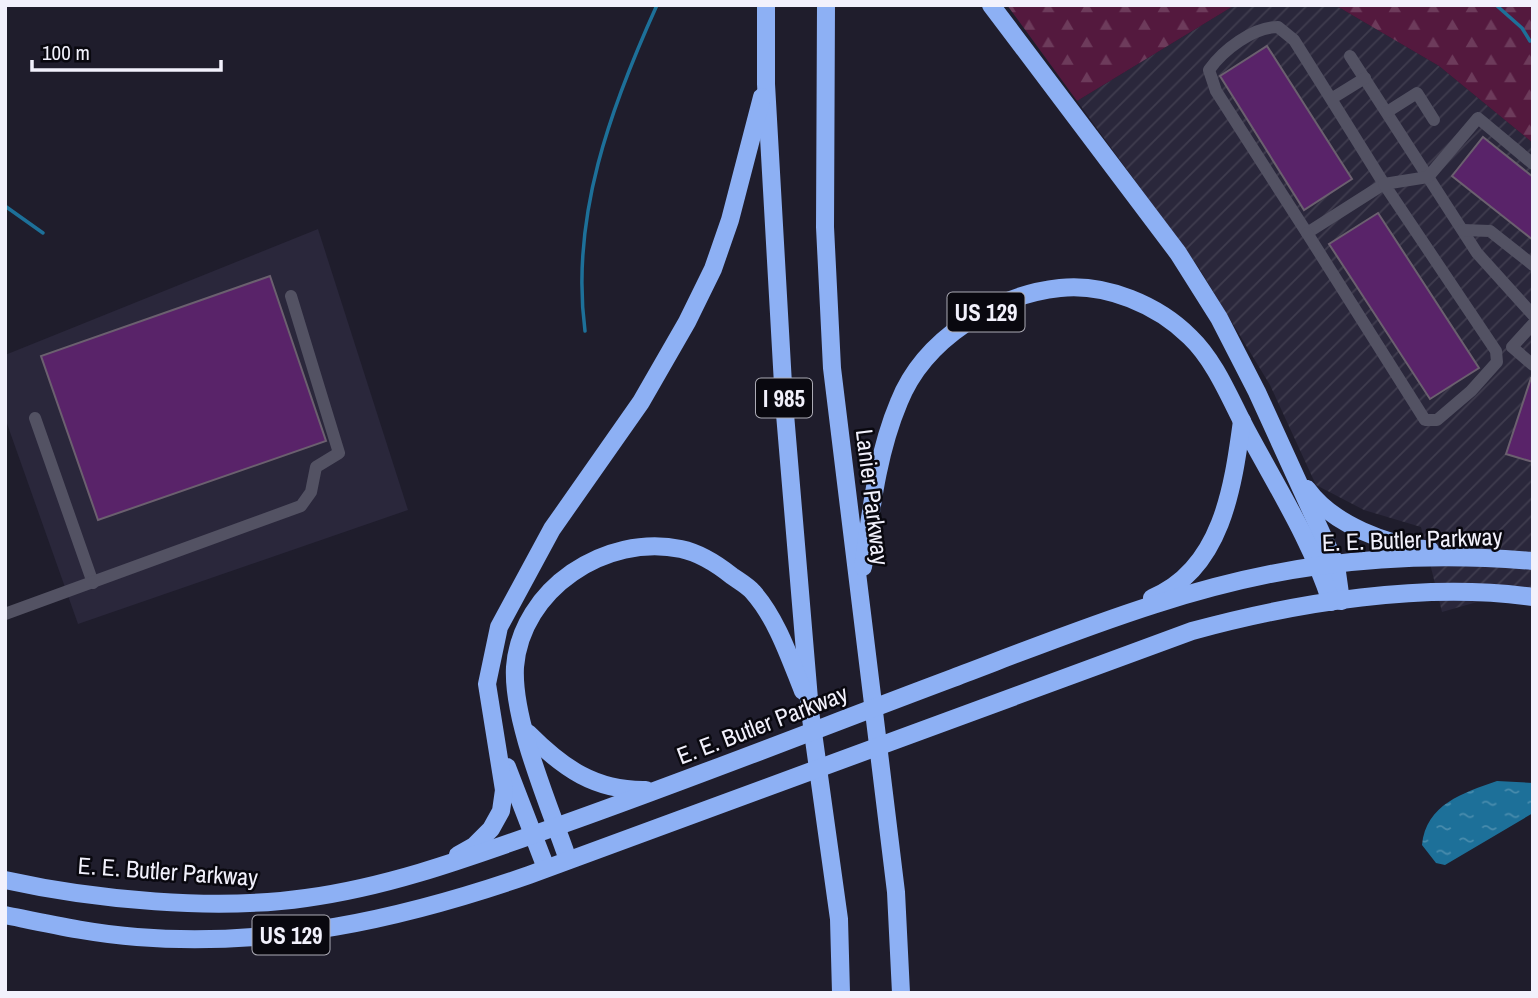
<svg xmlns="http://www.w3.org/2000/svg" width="1538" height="998" viewBox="0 0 1538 998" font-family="'Archivo Narrow',sans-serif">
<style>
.built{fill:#2a273b}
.industrial{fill:url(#industrial-furrows)}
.forest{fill:url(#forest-firs)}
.water{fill:url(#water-ripples)}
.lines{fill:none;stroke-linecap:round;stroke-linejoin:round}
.stream{stroke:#1d7099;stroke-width:3.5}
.building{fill:#592369;stroke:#6b606f;stroke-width:2}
.minor{stroke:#535263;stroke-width:12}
.highway{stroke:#8db0f4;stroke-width:18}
.labels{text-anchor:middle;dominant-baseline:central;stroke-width:5;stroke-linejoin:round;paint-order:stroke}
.shield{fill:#09080f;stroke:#acabb5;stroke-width:2}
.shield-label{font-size:23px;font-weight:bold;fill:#f2f1fc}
.street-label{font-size:24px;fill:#f2f1fc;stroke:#09080f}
</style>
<defs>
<pattern id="industrial-furrows" width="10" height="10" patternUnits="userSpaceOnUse" patternTransform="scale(1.75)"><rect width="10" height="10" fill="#2a273b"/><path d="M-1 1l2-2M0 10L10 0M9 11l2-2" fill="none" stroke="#3f3c4e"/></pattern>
<pattern id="forest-firs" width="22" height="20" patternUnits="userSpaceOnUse" patternTransform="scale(1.75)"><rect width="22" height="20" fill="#54193e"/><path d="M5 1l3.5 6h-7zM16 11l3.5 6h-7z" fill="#6d3b5b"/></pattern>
<pattern id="water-ripples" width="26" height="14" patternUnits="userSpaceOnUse" patternTransform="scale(1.75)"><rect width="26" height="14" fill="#1d7099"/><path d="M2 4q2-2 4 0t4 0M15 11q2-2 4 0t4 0" fill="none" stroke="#498cad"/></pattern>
</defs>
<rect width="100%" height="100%" fill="#1f1d2c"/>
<!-- built -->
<polygon class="built" points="318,229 408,510 78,624 5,418 5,355"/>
<!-- industrial -->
<polygon class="industrial" points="1235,5 1335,5 1439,66 1533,143 1533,592 1519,590 1442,612 1421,527 1364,510 1316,485 1270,385 1199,268 1077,101"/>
<!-- forest -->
<g class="forest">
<polygon points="1007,5 1235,5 1077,101"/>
<polygon points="1335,5 1533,5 1533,143 1439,66"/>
</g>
<!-- water -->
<path class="water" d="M1497 781 1533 783V813L1445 865 1436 863 1422 845C1426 804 1463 793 1497 781Z"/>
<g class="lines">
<!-- stream -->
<g class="stream">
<polyline points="1496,5 1522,28 1530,41"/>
<polyline points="5,206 43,233"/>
<path d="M585 331C570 217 611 107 657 5"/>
</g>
</g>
<!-- building -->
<g class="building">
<polygon points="1267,46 1352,179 1304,210 1220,76"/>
<polygon points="1483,137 1533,177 1533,240 1452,176"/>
<polygon points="1378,213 1479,368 1430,399 1329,244"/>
<polygon points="270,276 326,441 98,520 41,356"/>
<polygon points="1531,378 1533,378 1533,462 1506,454"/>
</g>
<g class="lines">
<!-- minor -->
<g class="minor">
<polyline points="1350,56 1477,253 1533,315"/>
<path d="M1331 99 1384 184 1307 233 1216 91 1209 70C1223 50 1253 27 1278 27L1294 40 1331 99 1365 78"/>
<polyline points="1387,112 1417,93 1434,120"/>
<polyline points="1463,230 1490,231 1533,265"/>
<polyline points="1307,233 1425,420 1437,420 1471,391 1497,362 1496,351 1384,184 1428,177 1478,118 1533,164"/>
<polyline points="1533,324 1512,347 1533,365"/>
<polyline points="35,418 93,583"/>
<polyline points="5,614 301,506 311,492 316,467 339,453 291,296"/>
</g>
<!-- highway -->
<g class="highway">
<polyline points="766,5 766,84 784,402 810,711 839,919 841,993"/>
<polyline points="826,5 825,227 832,368 896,892 901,993"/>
<polyline points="991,5 1178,253 1219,318 1257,392 1336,565 1341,601"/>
<path d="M1307 489C1333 525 1388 545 1430 550"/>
<path d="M863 567C871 511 877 454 899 402 924 339 995 295 1060 288 1106 283 1158 305 1190 337 1216 362 1230 399 1247 431 1277 487 1312 542 1331 602"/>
<path d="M1152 598C1222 569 1233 487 1242 421"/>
<path d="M528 733C563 768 595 791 646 790"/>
<polyline points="507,767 546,868"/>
<polyline points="458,855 474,846 491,829 501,811 504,790 487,684 499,627 552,529 641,402 687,322 713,269 730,220 762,97"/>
<path d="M568 860C550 807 512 721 515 667 521 589 606 533 681 549 700 553 717 564 732 576 739 581 748 586 753 592 777 619 790 659 803 691"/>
<path d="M5 880C95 900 215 911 306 898 394 886 475 855 558 826 691 779 822 727 953 678 1072 633 1192 583 1318 566 1389 556 1462 555 1533 561"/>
<path d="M5 915C49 924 93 934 137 937 272 948 402 919 529 875L1192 631C1298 602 1423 582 1533 597"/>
</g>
</g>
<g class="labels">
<!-- shield labels -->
<g class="shield">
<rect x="947.5" y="292.5" width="77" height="39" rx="5"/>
<rect x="756" y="378.5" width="56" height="39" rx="5"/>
<rect x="252.5" y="915.5" width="77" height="39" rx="5"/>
</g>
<g class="shield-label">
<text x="986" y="312">US 129</text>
<text x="784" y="398">I 985</text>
<text x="291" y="935">US 129</text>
</g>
<!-- street labels -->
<g class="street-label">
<text transform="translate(873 497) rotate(83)">Lanier Parkway</text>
<text transform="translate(1412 539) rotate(-2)">E. E. Butler Parkway</text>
<text transform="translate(762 724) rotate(-21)">E. E. Butler Parkway</text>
<text transform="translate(168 871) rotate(4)">E. E. Butler Parkway</text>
</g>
</g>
<!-- border -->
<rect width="1538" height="998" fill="none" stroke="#f2f1fc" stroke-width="14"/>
<!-- scale -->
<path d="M32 60v10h189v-10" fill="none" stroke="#f2f1fc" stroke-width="3.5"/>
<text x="42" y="60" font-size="21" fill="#f2f1fc" stroke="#09080f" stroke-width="5" paint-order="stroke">100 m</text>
</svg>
